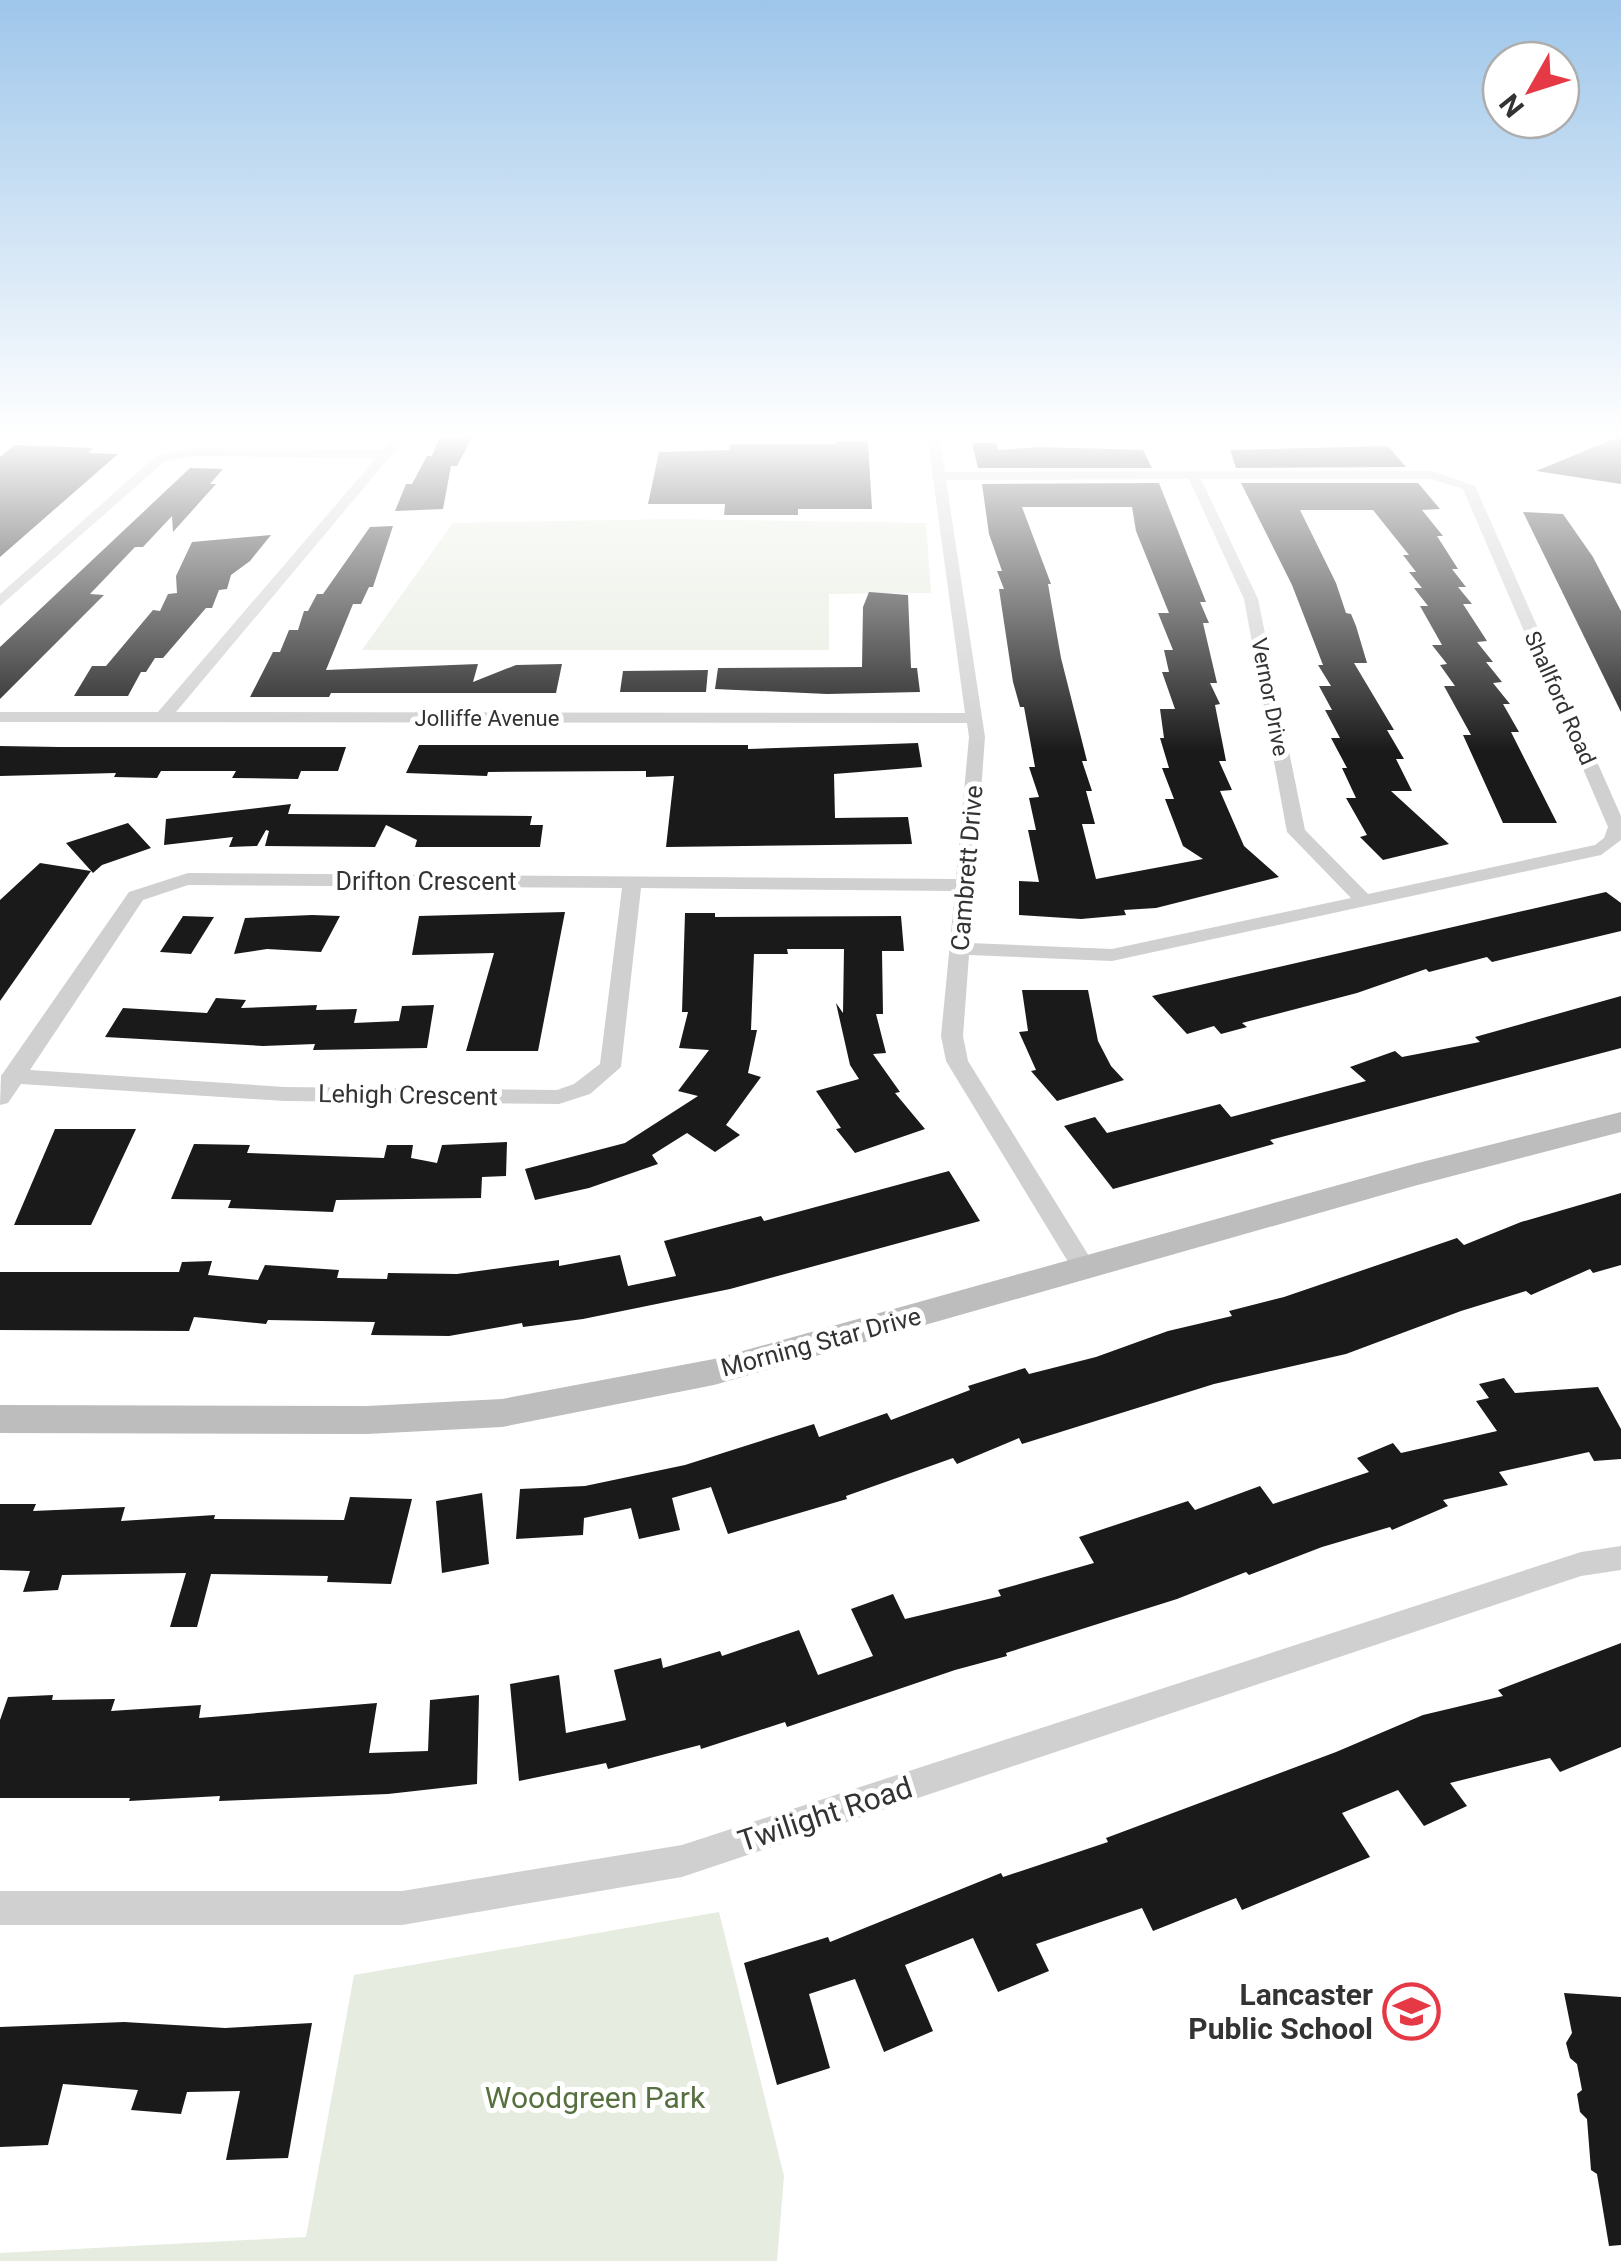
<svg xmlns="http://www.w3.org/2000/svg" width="1621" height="2261" viewBox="0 0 1621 2261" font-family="Roboto,sans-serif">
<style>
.green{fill:#e6ecdf}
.building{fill:#1a1a1a;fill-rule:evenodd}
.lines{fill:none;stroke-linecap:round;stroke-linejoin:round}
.street{fill:#d0d0d0;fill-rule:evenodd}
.secondary{fill:#bdbdbd;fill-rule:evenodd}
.labels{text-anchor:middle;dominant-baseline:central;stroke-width:10;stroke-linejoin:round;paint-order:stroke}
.far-street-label{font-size:22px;fill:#333;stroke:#fff}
.street-label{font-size:25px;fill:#333;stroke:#fff}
.near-street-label{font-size:30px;fill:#333;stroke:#fff}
.near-poi-label{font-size:30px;font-weight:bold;fill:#333;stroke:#fff;text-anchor:end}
.near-park-label{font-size:30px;fill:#56703f;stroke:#fff}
</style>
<rect width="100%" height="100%" fill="#fff"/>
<!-- green -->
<g class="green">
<polygon points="671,519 926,523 931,593 829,594 829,650 362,650 453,523"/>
<polygon points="719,1912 784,2176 777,2261 0,2261 0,2253 306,2237 354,1975"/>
</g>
<!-- building -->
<g class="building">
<polygon points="441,434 474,434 457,466 451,466 443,509 395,511 406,484 412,484 427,456 432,456"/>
<polygon points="1621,436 1621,484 1536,471"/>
<polygon points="836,441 868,441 872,509 798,509 798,515 724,515 725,504 648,504 659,452 729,450 730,444 836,444"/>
<polygon points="972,443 996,443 998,450 1039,447 1143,450 1152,468 978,468"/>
<polygon points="14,445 93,448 88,453 118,454 0,557 0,457"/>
<polygon points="1388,446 1406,467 1236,468 1230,450"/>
<polygon points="190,468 223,469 210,484 216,484 173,532 172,516 143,547 135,547 90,594 104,595 0,699 0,647"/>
<path d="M1159 483 1206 602H1200L1209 623H1203L1217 683H1210L1220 704 1215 705 1226 761H1219L1232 790 1220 791 1244 846 1279 877 1156 908 1124 910 1126 915 1081 919 1019 915V881L1039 882 1028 830H1036L1029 798 1039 797 1029 767H1035L1024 707H1020L1013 682 999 589H1004L997 571H1002L989 534 982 484ZM1022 507H1132L1136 531 1169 613H1158L1173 650H1164L1169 672H1162L1175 709H1160L1164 738H1160L1169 768H1162L1174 799H1165L1183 846 1203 859 1096 879 1082 824H1095L1086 791H1092L1082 761H1087L1061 658 1048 584H1051Z"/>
<polygon points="1241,483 1418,483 1440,509 1422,510 1443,536 1437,536 1458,569 1452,569 1466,587 1458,587 1472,604 1463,604 1487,641 1477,642 1493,662 1486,662 1502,682 1493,683 1510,704 1503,704 1519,732 1511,732 1557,823 1503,823 1463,735 1471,735 1444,686 1455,686 1440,665 1447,664 1432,645 1442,645 1420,606 1428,606 1414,588 1422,588 1409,572 1416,572 1403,555 1409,555 1373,510 1300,510 1336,583 1346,613 1351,614 1356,626 1367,663 1354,663 1394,730 1387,730 1404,759 1396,759 1412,791 1391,791 1449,844 1383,860 1360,837 1367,835 1346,798 1356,798 1342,768 1347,768 1331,738 1340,738 1325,710 1332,710 1319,686 1331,686 1318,665 1323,665 1292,585"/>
<polygon points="1523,512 1563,514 1593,557 1621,611 1621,712"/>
<polygon points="393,526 373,587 369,587 361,604 353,604 326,670 478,664 473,682 516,665 562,664 556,693 331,693 329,697 250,697 273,652 280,652 289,630 298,630 304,611 308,611 317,594 323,594 370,527"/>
<polygon points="271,535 250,561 231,575 227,589 219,590 212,608 206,608 163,658 155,658 146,672 141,672 128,696 74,696 92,666 106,666 153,610 160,611 168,594 177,593 176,576 192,542"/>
<polygon points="869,592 908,595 911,668 917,668 920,692 827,694 715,689 718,668 862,667 863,607"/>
<polygon points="708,670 706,692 620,692 623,671"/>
<polygon points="918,743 922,767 834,774 835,818 908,817 912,844 666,847 674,776 646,777 646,771 488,772 487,776 406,773 419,745 748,745 748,749"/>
<polygon points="0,746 59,747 346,747 338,771 301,771 298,779 232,778 236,771 161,771 157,778 114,777 116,773 0,776"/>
<polygon points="291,804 288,814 532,816 530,825 543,825 540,847 415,847 417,840 386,825 375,847 265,846 269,831 266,830 257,846 229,847 233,837 164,845 166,819"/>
<polygon points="128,823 151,848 102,865 93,873 66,843"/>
<polygon points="40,863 91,871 0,1001 0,900"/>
<polygon points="1606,892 1621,903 1621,931 1492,962 1487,957 1429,972 1426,969 1357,993 1242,1023 1247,1027 1221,1034 1214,1026 1187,1034 1152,996"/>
<polygon points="565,912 538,1051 466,1051 494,953 412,955 419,916"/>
<polygon points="685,913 715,913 715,917 901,916 904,951 882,951 883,1014 876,1014 886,1053 873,1054 900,1092 895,1093 925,1129 855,1153 836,1129 841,1128 816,1091 859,1079 850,1065 836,1003 843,1013 844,949 787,949 788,954 754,954 751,1030 757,1030 748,1073 761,1077 726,1125 740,1135 715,1152 687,1133 652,1155 658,1164 589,1188 535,1200 525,1169 625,1143 698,1096 678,1091 709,1050 679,1048 688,1012 682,1012"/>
<polygon points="312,915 340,916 321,952 267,949 234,954 245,918"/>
<polygon points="183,916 214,917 191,954 160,952"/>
<polygon points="1022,990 1088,990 1098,1041 1111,1066 1124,1080 1057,1101 1031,1071 1036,1070 1019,1032 1028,1031"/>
<polygon points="1621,996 1621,1048 1270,1140 1274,1144 1113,1189 1064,1126 1095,1117 1107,1133 1220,1104 1231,1117 1366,1081 1350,1067 1395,1051 1402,1057 1480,1042 1475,1037"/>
<polygon points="216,998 246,1000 241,1008 317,1005 316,1010 357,1009 354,1023 399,1021 402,1006 434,1005 427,1048 313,1050 315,1044 263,1046 105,1037 123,1008 207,1013"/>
<polygon points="55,1129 136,1129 91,1225 14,1225"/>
<polygon points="507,1142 506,1176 482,1177 481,1198 336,1200 333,1212 228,1208 231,1200 171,1199 194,1144 250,1145 247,1153 384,1158 387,1145 413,1145 411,1158 437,1163 442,1145"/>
<polygon points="949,1171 980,1221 730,1289 583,1319 523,1327 522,1323 449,1336 371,1335 375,1322 268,1320 266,1324 194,1317 189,1331 0,1330 0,1272 179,1272 182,1262 212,1261 208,1275 258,1280 265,1265 339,1270 337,1278 387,1279 388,1273 457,1274 559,1260 559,1266 620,1255 628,1286 676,1276 664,1241 761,1216 764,1221"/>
<polygon points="1621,1193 1621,1265 1593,1273 1590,1269 1531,1295 1526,1291 1461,1311 1346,1354 1214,1384 1022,1444 1019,1438 957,1464 953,1458 846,1496 847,1499 728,1534 711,1487 672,1498 680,1530 639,1539 631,1508 584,1518 583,1535 516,1539 520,1489 585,1486 685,1465 814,1424 819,1437 887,1413 891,1420 970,1390 968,1386 1025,1368 1029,1374 1096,1357 1168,1331 1232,1316 1229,1311 1284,1297 1457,1238 1464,1245 1521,1222"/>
<polygon points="1504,1378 1515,1393 1598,1387 1621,1429 1621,1459 1594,1461 1589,1452 1499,1472 1508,1485 1443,1500 1448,1506 1392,1530 1390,1527 1322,1547 1249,1575 1246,1572 1177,1599 1006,1653 1007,1656 955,1670 787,1727 785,1722 701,1749 700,1745 608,1769 606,1763 519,1781 510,1684 559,1675 566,1733 626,1720 614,1670 661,1658 663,1668 720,1651 722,1656 799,1630 818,1675 873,1656 851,1609 893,1594 905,1619 1001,1596 998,1590 1094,1563 1079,1537 1188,1501 1195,1510 1260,1486 1273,1504 1369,1472 1357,1458 1393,1443 1401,1453 1497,1431 1476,1401 1489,1398 1479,1384"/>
<polygon points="482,1493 489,1564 442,1573 436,1501"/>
<polygon points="350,1497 412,1499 391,1584 327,1582 328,1576 211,1574 197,1627 170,1627 186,1573 62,1575 58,1590 23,1592 30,1571 0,1570 0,1504 36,1504 33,1511 125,1507 121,1521 215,1515 214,1519 344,1520"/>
<polygon points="1621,1643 1621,1747 1560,1772 1550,1758 1450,1783 1467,1806 1424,1826 1398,1790 1342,1813 1370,1857 1242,1910 1236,1898 1153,1931 1142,1908 1036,1944 1049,1971 998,1992 973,1938 905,1965 933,2031 884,2052 855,1979 809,1994 830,2068 777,2085 744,1963 828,1937 830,1942 1001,1873 1003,1877 1108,1842 1106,1838 1336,1752 1423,1715 1503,1696 1498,1690"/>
<polygon points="53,1695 52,1700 115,1699 111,1711 201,1705 199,1718 377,1703 369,1753 428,1751 430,1700 479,1695 477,1784 388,1794 219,1801 220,1796 129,1801 130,1798 0,1798 0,1720 8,1697"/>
<polygon points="1564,1993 1621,1997 1621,2245 1609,2246 1597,2174 1591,2170 1587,2119 1580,2112 1577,2094 1582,2090 1577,2064 1570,2058 1566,2043 1572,2033"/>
<polygon points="124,2022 225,2028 312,2023 288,2158 226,2160 240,2091 187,2092 181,2114 131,2110 138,2090 63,2084 48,2145 0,2147 0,2027"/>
</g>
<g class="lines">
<!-- street -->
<g class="street">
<path d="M396 434H409L176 712 965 713 927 434H939L945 472 1432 471 1475 486 1621 816V840L1601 855 1112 961 969 955 963 1036 968 1061 1097 1269 1094 1275H1076L946 1061 941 1036 955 891 641 888 621 1067 590 1094 559 1104 285 1101 21 1084 8 1103 0 1105 1 1076 129 892 188 873 956 879 969 737 967 723 0 722V712H158L376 458 193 456 164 462 0 606V594L156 456 193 448 383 450ZM1189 479 1244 599 1287 832 1351 898 1112 949 970 943 985 737 946 480ZM1201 479H1431L1463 489 1608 827 1604 838 1595 845 1368 894 1305 830 1258 599ZM188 885 622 888 600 1064 574 1084 557 1090 285 1087 30 1070 143 900Z"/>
<polygon points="1621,1546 1621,1570 1581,1576 682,1877 402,1925 0,1925 0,1891 402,1891 682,1845 1581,1552"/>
</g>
<!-- secondary -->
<polygon class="secondary" points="1621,1112 1621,1132 1414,1186 714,1385 502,1427 367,1434 0,1433 0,1405 367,1406 502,1399 714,1359 1414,1164"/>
</g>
<!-- sky -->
<linearGradient id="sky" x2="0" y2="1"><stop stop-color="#9ec6ea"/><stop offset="0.58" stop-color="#fff"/><stop offset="1" stop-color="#fff" stop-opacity="0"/></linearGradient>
<rect width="1621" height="751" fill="url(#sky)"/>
<!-- icons -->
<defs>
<symbol id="school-ring" viewBox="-11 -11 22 22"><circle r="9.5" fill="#fff" stroke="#e63946" stroke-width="1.5"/><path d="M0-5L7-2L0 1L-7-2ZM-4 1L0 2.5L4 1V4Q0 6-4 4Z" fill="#e63946"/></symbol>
</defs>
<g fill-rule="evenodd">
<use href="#school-ring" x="1380" y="1980" width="63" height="63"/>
</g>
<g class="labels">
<!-- far-street labels -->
<g class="far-street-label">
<text transform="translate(1270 697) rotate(79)">Vernor Drive</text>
<text transform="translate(1560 698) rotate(66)">Shallford Road</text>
<text x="487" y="718">Jolliffe Avenue</text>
</g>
<!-- street labels -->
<g class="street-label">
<text transform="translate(967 868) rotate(-85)">Cambrett Drive</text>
<text x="426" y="881">Drifton Crescent</text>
<text transform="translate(408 1095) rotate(1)">Lehigh Crescent</text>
<text transform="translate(821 1342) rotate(-15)">Morning Star Drive</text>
</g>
<!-- near-street labels -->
<g class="near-street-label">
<text transform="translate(825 1814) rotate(-18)">Twilight Road</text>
</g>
<!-- near-poi labels -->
<g class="near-poi-label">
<text x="1373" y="1994">Lancaster<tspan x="1373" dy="34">Public School</tspan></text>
</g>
<!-- near-park labels -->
<g class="near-park-label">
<text x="595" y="2097">Woodgreen Park</text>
</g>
</g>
<!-- north arrow -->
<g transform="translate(1531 90) rotate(231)"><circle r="48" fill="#ffffff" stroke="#adadad" stroke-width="2.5"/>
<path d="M0-8L18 38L0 25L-18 38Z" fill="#e63946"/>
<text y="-15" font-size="28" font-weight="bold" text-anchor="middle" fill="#333333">N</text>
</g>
</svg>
